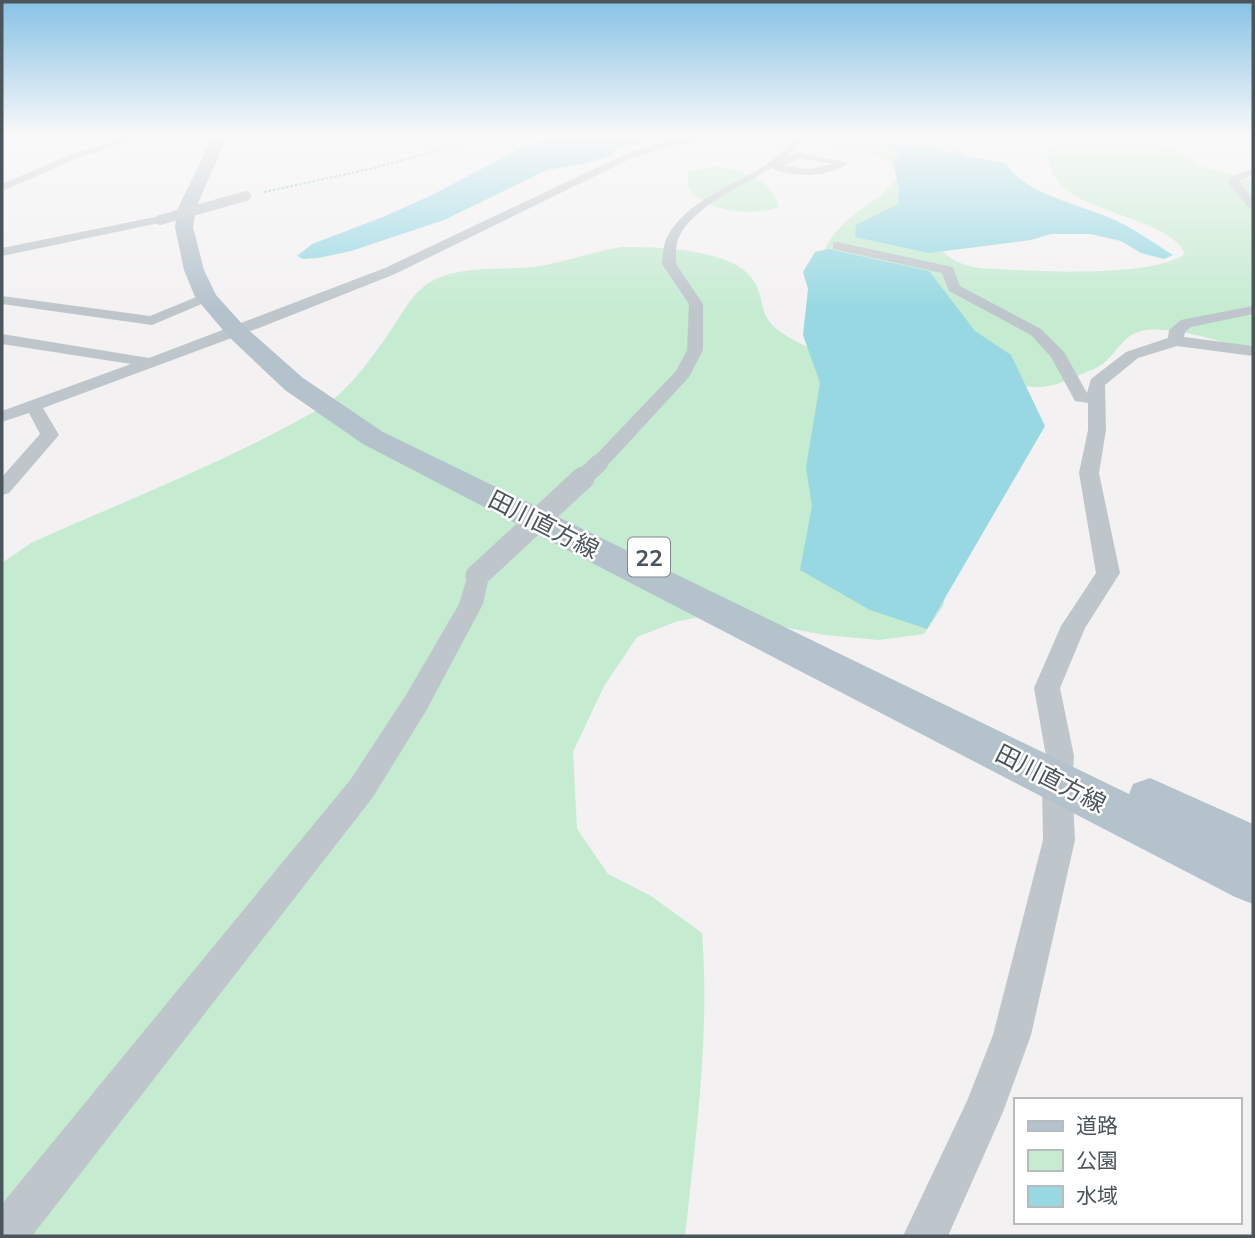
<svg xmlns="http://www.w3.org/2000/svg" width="1255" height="1238" viewBox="0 0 1255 1238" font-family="Mulish,'Noto Sans JP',sans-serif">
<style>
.green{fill:#c5ebd1}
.water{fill:#97d8e2}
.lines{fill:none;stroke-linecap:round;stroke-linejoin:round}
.path{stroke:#81c59e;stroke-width:2;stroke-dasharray:2.5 2;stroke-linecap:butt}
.street{fill:#bec6cb;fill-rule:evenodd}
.primary{fill:#b4c2cc;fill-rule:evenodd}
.street-bridge-far2{stroke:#bec6cb;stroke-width:10}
.street-bridge-far1{stroke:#bec6cb;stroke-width:18}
.street-bridge{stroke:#bec6cb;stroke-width:23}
.labels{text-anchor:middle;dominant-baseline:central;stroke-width:5;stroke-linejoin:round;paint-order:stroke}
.shield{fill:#fff;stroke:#81888d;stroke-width:2}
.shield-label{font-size:23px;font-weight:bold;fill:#4b555c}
.street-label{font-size:24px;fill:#4b555c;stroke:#fff}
</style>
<rect width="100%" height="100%" fill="#f3f1f1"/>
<!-- green -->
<g class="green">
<path d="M829 136H940L976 163 939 248C952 261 962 265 980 268 1027 271 1148 279 1185 254 1173 221 1083 212 1060 184 1053 176 1049 163 1046 154L1053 136H1138L1168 146 1204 167 1253 180V351C1226 343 1159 320 1133 334 1122 340 1116 352 1107 360 1101 366 1092 370 1084 373 1046 391 1037 389 997 381L824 251C836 225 856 213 879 197 888 190 893 181 903 175V167L871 153 824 144 822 141Z"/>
<path d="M716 166C740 169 774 181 779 207 752 217 703 212 687 186L689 171Z"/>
<path d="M622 247C655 247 733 248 753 280 766 299 757 314 778 330 808 353 853 361 888 372L964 515 943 606 924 634 879 640 825 635 715 614 675 622 637 637 604 686 573 752 577 829 608 874 651 896 702 933C710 1034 696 1135 685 1236H2V563L31 543C129 499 231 460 324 406 349 391 377 351 393 327 402 314 410 298 422 288 455 261 506 273 545 265 571 260 596 251 622 247Z"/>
</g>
<!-- water -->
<g class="water">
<polygon points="555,136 669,136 619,148 612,155 583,164 547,170 444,220 351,251 318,258 303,259 297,256 312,244 383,217 432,195 519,149"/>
<path d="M894 143 1006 163C1024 196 1090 206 1123 224 1140 233 1157 245 1173 255L1164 259 1141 253 1121 241 1090 234H1051L1031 240 929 253 855 237 856 225 898 204 899 189 893 162 899 156 889 144Z"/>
<polygon points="828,249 929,271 975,331 1011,355 1045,426 927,629 870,610 800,570 812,506 806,467 820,383 803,335 808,289 803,272 815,252"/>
</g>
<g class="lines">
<!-- path -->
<polyline class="path" points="264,192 370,169 491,136"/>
<!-- street -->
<g class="street">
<polygon points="33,136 2,143 2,137"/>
<polygon points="132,136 146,136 78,158 2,191 2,184 72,154"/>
<polygon points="700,136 722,136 664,148 632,158 395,274 259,328 43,408 59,435 9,493 2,495 2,477 40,434 29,413 2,422 2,411 131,364 2,344 2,334 149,358 385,268 626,154 662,142"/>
<path d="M795 136H804L788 156 798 152 848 163C829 178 792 178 771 168 742 187 696 204 679 237 675 245 676 255 676 264L703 304V350L689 377 606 467H592L589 463 592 459 676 371 687 350 689 304 662 264C663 255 663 245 667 237 694 187 767 181 795 136ZM799 158 833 164 810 169 784 166Z"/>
<polygon points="1059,136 1129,136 1131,138 1126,141 1063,139"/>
<polygon points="1253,169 1253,175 1239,181 1253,199 1253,209 1249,208 1229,184 1230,177"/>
<polygon points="160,216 166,220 164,222 2,256 2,248"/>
<polygon points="837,242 953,267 960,286 1041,329 1064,352 1087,393 1091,379 1126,352 1168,338 1169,330 1181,320 1253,306 1253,314 1191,327 1185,332 1184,337 1253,346 1253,356 1177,346 1138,358 1105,385 1106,430 1099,473 1120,573 1085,628 1060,688 1074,756 1072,781 1075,840 1031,1035 1003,1112 948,1236 903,1236 967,1101 993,1035 1043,840 1042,781 1046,756 1034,688 1061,626 1096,573 1079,473 1088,430 1088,403 1075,401 1051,357 1031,335 949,291 942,273 833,249 833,243"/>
<polygon points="206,293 213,297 211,300 152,325 2,304 2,296 150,316"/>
<polygon points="477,568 485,571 489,576 483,604 426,711 373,797 32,1236 2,1236 2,1204 351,779 406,695 459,604 469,571"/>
</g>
<!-- primary -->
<polygon class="primary" points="213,136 227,136 196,208 193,227 204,270 216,295 244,326 303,378 383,432 1129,794 1133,784 1150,778 1253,824 1253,904 1235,897 363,444 285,390 228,336 195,297 184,270 175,227 178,208"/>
<!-- street-bridge-far2 -->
<polyline class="street-bridge-far2" points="160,220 246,196"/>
<!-- street-bridge-far1 -->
<polyline class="street-bridge-far1" points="581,480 599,463"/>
<!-- street-bridge -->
<polyline class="street-bridge" points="477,576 583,478"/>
</g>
<!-- sky -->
<linearGradient id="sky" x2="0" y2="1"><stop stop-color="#87c2e6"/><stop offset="0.44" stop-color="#faf9f9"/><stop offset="1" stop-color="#faf9f9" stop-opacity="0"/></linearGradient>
<rect width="1255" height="310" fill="url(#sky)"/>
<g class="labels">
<!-- shield labels -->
<rect class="shield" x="628" y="537.5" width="42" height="39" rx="5"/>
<g class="shield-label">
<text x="649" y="557">22</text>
</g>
<!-- street labels -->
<g class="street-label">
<text transform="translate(544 524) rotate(27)">田川直方線</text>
<text transform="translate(1051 778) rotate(27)">田川直方線</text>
</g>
</g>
<!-- border -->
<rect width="1255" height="1238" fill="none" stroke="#4b555c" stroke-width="7"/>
<!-- legend -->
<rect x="1014" y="1098" width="228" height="126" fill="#ffffff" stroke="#b7bbbe" stroke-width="2"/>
<rect x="1028" y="1121" width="35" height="10" fill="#b4c2cc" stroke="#b7bbbe" stroke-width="2"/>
<text x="1076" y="1133" font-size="21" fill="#4b555c">道路</text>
<rect x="1028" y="1150" width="35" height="21" fill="#c5ebd1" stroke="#b7bbbe" stroke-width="2"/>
<text x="1076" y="1168" font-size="21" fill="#4b555c">公園</text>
<rect x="1028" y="1186" width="35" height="21" fill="#97d8e2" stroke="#b7bbbe" stroke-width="2"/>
<text x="1076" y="1203" font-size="21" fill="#4b555c">水域</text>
</svg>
